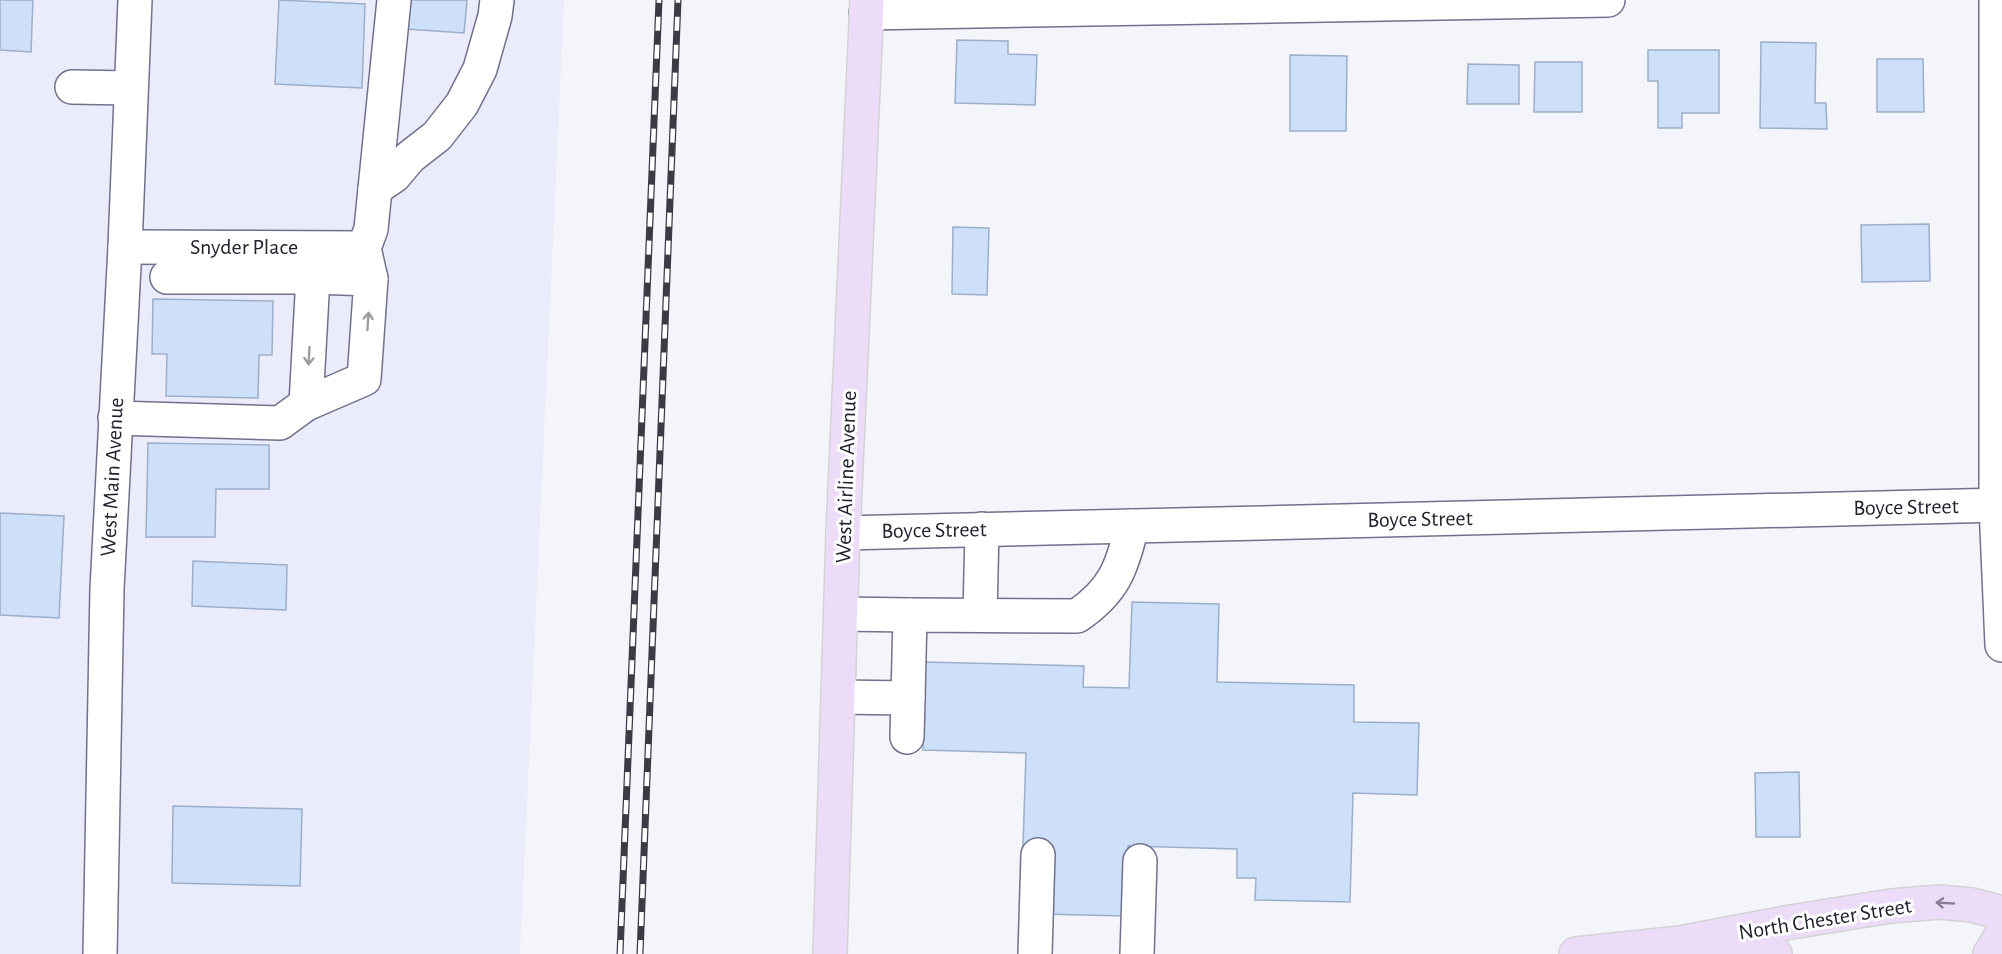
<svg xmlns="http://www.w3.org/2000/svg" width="2002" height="954" viewBox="0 0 2002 954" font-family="'Alegreya Sans',sans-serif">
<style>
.built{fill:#eaebfb}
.building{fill:#cedff9;stroke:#9caec9;stroke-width:1.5}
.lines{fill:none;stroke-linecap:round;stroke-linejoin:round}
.minor-casing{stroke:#71718e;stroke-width:36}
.major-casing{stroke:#d3d3d5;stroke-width:36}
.minor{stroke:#fff;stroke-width:33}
.major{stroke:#eddcf8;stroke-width:33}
.rail-casing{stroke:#3b3b46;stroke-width:7}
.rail{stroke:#fff;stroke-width:4.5;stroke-dasharray:14;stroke-linecap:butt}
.oneway{stroke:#9c9ca1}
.oneway2{stroke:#887f93}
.labels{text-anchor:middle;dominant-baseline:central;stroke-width:6;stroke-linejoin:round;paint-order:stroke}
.street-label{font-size:22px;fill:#22222e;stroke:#fff}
</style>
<rect width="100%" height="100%" fill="#f4f4fb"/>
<!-- built -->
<polygon class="built" points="0,0 564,0 520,954 0,954"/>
<!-- building -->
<g class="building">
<polygon points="0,0 33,0 31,52 0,50"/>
<polygon points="279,0 365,4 362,88 275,84"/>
<polygon points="408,0 467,0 464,33 406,29"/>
<polygon points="957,40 1008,41 1008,54 1037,55 1035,105 955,103"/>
<polygon points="1761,42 1816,43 1815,103 1826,103 1827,129 1760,128"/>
<polygon points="1648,50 1719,50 1719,113 1682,113 1682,128 1658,128 1658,81 1648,81"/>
<polygon points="1290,55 1347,56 1346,131 1290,131"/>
<polygon points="1877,59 1923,59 1924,112 1877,112"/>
<polygon points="1535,62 1582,62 1582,112 1534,112"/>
<polygon points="1468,64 1519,65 1519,104 1467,104"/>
<polygon points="1929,224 1930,281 1862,282 1861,225"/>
<polygon points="953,227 989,228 987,295 952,294"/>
<polygon points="153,299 273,301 272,355 259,355 258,398 166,396 167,354 152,354"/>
<polygon points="148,443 269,445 269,489 216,489 215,537 146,537"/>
<polygon points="0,513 64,516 59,618 0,615"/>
<polygon points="193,561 287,565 286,610 192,606"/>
<polygon points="1132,602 1219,604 1217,682 1354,685 1354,722 1419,723 1417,795 1353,793 1350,902 1255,900 1256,878 1237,878 1237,849 1128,846 1126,916 1042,914 1044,846 1023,846 1026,753 923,750 925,662 1084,666 1083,687 1129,688"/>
<polygon points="1799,772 1800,837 1756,837 1755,773"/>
<polygon points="173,806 302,809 300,886 172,883"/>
</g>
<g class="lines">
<defs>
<g id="minor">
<polyline points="1996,0 1996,505 2002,645"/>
<polyline points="866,13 1608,0"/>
<polyline points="72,87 130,88"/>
<polyline points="375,189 394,176 410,157 437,136 462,104 480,69 495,16 497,0"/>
<polyline points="125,247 364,248"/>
<polyline points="371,279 364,248 371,229 394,0"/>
<polyline points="306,404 313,277"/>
<polyline points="115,418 280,423 306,404 364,379 371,279 313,277 167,277"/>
<polyline points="843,533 2002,505"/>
<polyline points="841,614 910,615"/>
<polyline points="980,615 982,529"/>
<path d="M838 697 908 698 910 615 1077 616C1114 591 1122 568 1132 526"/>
<polyline points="907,737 908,698"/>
<polyline points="100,954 107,589 125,247 135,0"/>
<polyline points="1035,954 1038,855"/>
<polyline points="1137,954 1140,861"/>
</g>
<g id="major">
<polyline points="1711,947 1775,954"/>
<polyline points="830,954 843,533 867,0"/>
<polyline points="1576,954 1680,943 1791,922 1891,906 1940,902 1972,905 2002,913"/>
<polyline points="1990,954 2002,934"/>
</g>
</defs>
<!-- minor casing -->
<use href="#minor" class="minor-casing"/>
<!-- major casing -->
<use href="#major" class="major-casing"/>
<!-- minor -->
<use href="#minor" class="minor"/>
<!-- major -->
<use href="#major" class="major"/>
<defs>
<g id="rail">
<polyline points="620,954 659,0"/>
<polyline points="640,954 678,0"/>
</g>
</defs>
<!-- rail casing -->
<use href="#rail" class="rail-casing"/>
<!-- rail -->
<use href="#rail" class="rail"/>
</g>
<!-- one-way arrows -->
<defs><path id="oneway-shaft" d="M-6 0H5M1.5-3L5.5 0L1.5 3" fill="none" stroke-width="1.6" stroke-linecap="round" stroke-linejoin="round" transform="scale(1.5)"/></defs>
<g class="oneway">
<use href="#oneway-shaft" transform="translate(368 321) rotate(-86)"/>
<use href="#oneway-shaft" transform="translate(309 356) rotate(93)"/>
</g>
<use class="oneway2" href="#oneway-shaft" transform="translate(1945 903) rotate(-177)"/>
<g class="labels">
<!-- street labels -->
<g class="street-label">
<text x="244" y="247">Snyder Place</text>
<text transform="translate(112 477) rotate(-87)">West Main Avenue</text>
<text transform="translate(846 477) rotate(-88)">West Airline Avenue</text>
<text transform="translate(1906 507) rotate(-1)">Boyce Street</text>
<text transform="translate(1420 519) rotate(-1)">Boyce Street</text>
<text transform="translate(934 530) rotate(-1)">Boyce Street</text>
<text transform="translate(1825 919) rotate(-9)">North Chester Street</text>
</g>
</g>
</svg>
